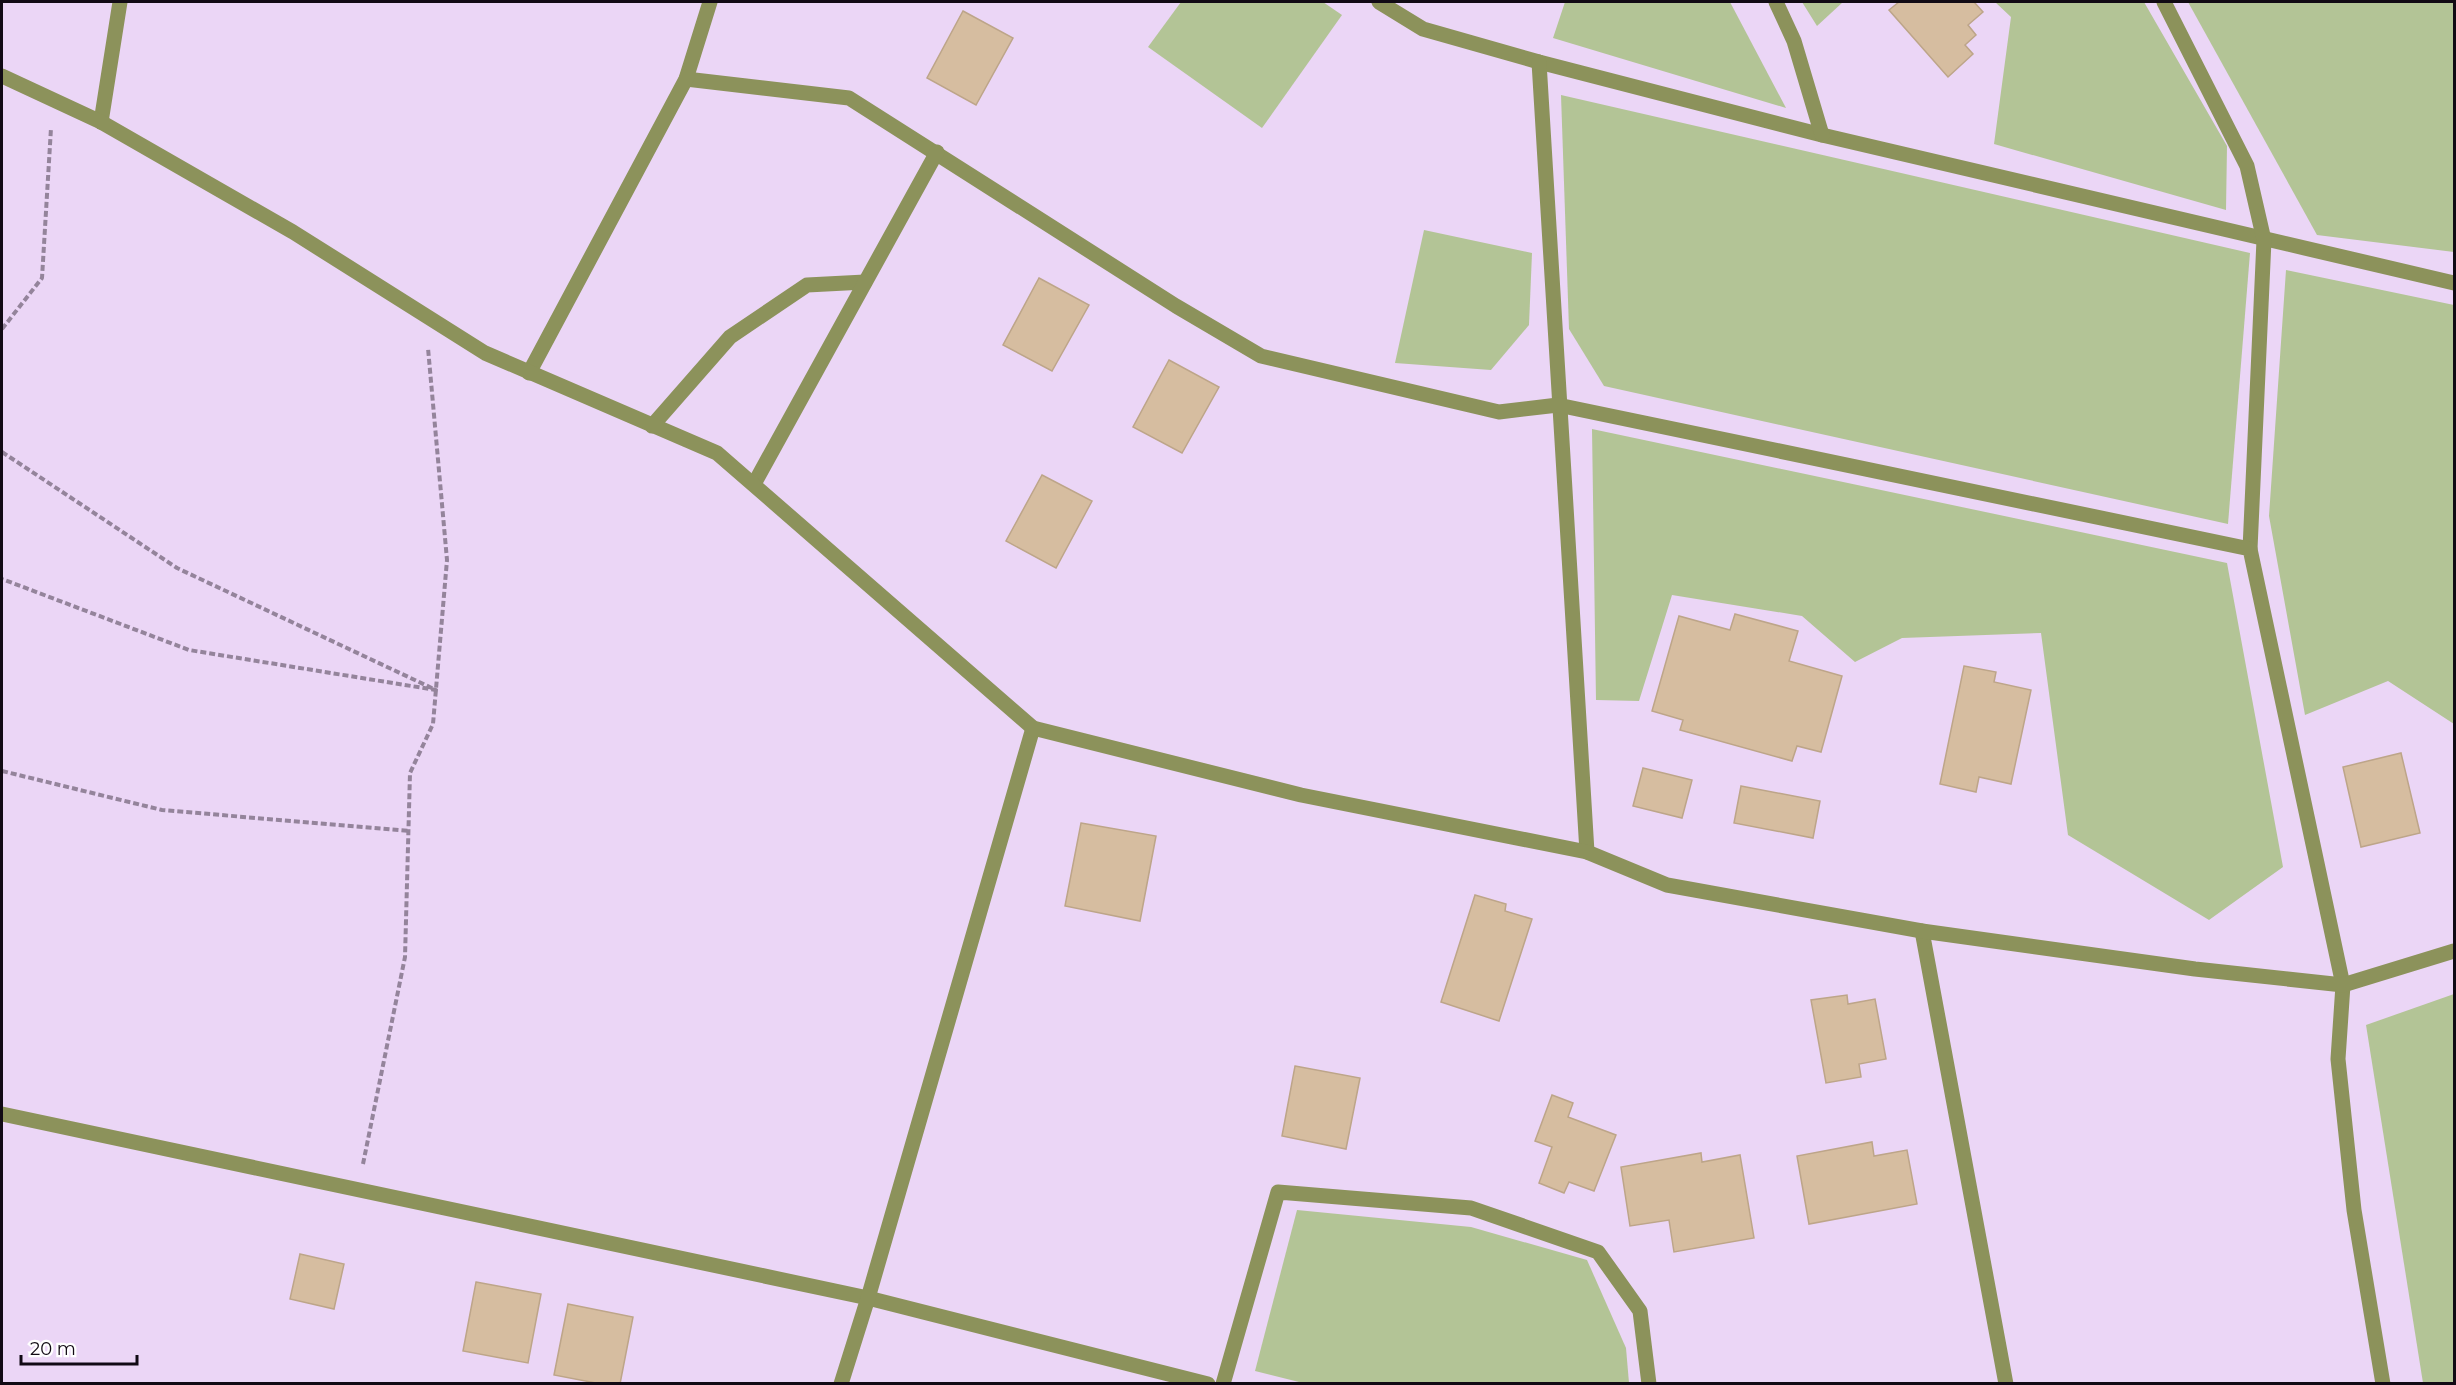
<svg xmlns="http://www.w3.org/2000/svg" width="2456" height="1385" viewBox="0 0 2456 1385" font-family="Montserrat,sans-serif">
<style>
.green{fill:#b3c496}
.building{fill:#d6bda0;stroke:#bda589;stroke-width:1.5}
.lines{fill:none;stroke-linecap:round;stroke-linejoin:round}
.path{stroke:#94849b;stroke-width:4;stroke-dasharray:6 3;stroke-linecap:butt}
.minor{stroke:#8c925b;stroke-width:15}
.tertiary{stroke:#8c925b;stroke-width:15}
</style>
<rect width="100%" height="100%" fill="#ebd6f6"/>
<!-- green -->
<g class="green">
<polygon points="1181,2 1323,2 1342,15 1262,128 1148,47"/>
<polygon points="1565,2 1730,2 1786,108 1553,38"/>
<polygon points="1802,2 1843,2 1817,26"/>
<polygon points="1995,2 2144,2 2227,146 2226,210 1994,144 2011,17"/>
<polygon points="2188,2 2454,2 2454,252 2317,235"/>
<polygon points="1561,95 2250,253 2228,524 1604,386 1569,329"/>
<polygon points="1424,230 1532,253 1529,325 1491,370 1395,363"/>
<polygon points="2286,270 2454,305 2454,724 2388,681 2305,715 2269,516"/>
<polygon points="1592,429 2227,563 2283,867 2209,920 2068,835 2041,633 1902,638 1855,662 1802,616 1672,595 1639,701 1596,700"/>
<polygon points="2454,994 2454,1383 2423,1383 2366,1025"/>
<polygon points="1297,1210 1471,1227 1587,1260 1626,1348 1629,1383 1307,1384 1255,1371"/>
</g>
<!-- building -->
<g class="building">
<polygon points="1899,2 1974,2 1983,12 1968,25 1976,35 1965,45 1973,54 1948,77 1889,10"/>
<polygon points="963,11 1013,38 976,105 927,78"/>
<polygon points="1039,278 1089,305 1052,371 1003,345"/>
<polygon points="1169,360 1219,387 1182,453 1133,427"/>
<polygon points="1042,475 1092,501 1056,568 1006,541"/>
<polygon points="1735,614 1798,631 1789,661 1842,676 1821,752 1797,746 1792,761 1680,730 1683,720 1652,711 1679,616 1730,630"/>
<polygon points="1964,666 1996,672 1994,682 2031,690 2011,784 1979,777 1976,792 1940,784"/>
<polygon points="2401,753 2420,833 2361,847 2343,767"/>
<polygon points="1643,768 1692,780 1682,818 1633,806"/>
<polygon points="1741,786 1820,801 1813,838 1734,823"/>
<polygon points="1081,823 1156,836 1140,921 1065,906"/>
<polygon points="1475,895 1506,904 1505,911 1532,919 1499,1021 1441,1002"/>
<polygon points="1847,995 1848,1004 1875,999 1886,1059 1859,1064 1861,1077 1826,1083 1811,1000"/>
<polygon points="1295,1066 1360,1078 1346,1149 1282,1136"/>
<polygon points="1552,1095 1573,1103 1568,1117 1616,1135 1594,1191 1569,1182 1564,1193 1539,1183 1552,1147 1535,1141"/>
<polygon points="1872,1142 1874,1156 1907,1150 1917,1204 1809,1224 1797,1156"/>
<polygon points="1701,1153 1702,1162 1740,1155 1754,1238 1674,1252 1669,1220 1630,1226 1621,1167"/>
<polygon points="300,1254 344,1264 334,1309 290,1299"/>
<polygon points="476,1282 541,1294 528,1363 463,1351"/>
<polygon points="568,1304 633,1317 620,1384 601,1384 554,1375"/>
</g>
<g class="lines">
<!-- path -->
<g class="path">
<polyline points="2,329 42,278 51,128"/>
<polyline points="2,452 177,568 436,690 189,650 2,579"/>
<polyline points="2,771 162,810 409,831"/>
<polyline points="363,1164 405,957 410,773 433,724 447,560 428,348"/>
</g>
<!-- minor -->
<g class="minor">
<polyline points="1379,2 1423,29 1539,62 1822,135 2454,283"/>
<polyline points="1776,2 1794,41 1822,135"/>
<polyline points="2164,2 2247,166 2264,240 2250,549"/>
<polyline points="1539,62 1587,852"/>
<polyline points="686,79 849,98 1176,306 1261,356 1499,412 1558,405 2250,549 2343,985 2338,1059 2354,1210 2383,1384"/>
<polyline points="101,122 120,2"/>
<polyline points="529,373 686,79 710,2"/>
<polyline points="652,426 730,337 807,285 865,282"/>
<polyline points="754,484 937,152"/>
<polyline points="1922,931 2006,1384"/>
<polyline points="2,1114 868,1298 1208,1384"/>
<polyline points="841,1384 868,1298 1033,728"/>
<polyline points="1223,1384 1278,1192 1471,1208 1598,1252 1640,1311 1649,1384"/>
</g>
<!-- tertiary -->
<polyline class="tertiary" points="2,76 101,122 293,232 485,353 717,453 1033,728 1301,795 1587,852 1667,885 1922,931 2195,969 2343,985 2454,951"/>
</g>
<!-- border -->
<rect width="2456" height="1385" fill="none" stroke="#110a14" stroke-width="6"/>
<!-- scale -->
<path d="M21 1355v9h116v-9" fill="none" stroke="#110a14" stroke-width="3"/>
<text x="30" y="1355" font-size="18" fill="#110a14" stroke="#ffffff" stroke-width="4.5" paint-order="stroke">20 m</text>
</svg>
